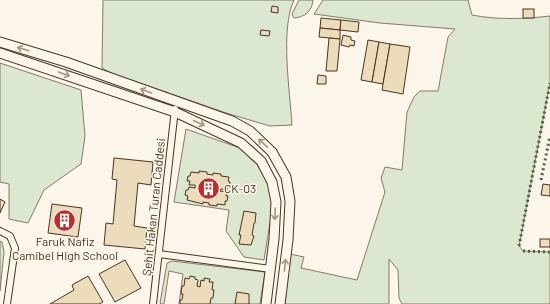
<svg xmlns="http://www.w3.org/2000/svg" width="550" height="304" viewBox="0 0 550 304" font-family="Barlow,sans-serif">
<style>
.green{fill:#dce7d0;stroke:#887966}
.building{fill:#ecdcbc;stroke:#4a3520}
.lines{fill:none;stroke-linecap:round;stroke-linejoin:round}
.street-casing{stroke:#4a3520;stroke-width:8}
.secondary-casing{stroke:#4a3520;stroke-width:11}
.street{stroke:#fbf6e9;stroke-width:6}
.secondary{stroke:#fbf6e9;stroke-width:9}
.hedge{stroke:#436837;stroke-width:3;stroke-dasharray:2 3;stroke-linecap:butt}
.oneway{stroke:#a29684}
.labels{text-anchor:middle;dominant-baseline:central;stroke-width:3;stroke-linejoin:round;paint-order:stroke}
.poi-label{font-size:12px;fill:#4a3520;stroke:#fbf6e9;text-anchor:start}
.street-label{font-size:12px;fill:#4a3520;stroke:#fbf6e9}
</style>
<rect width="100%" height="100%" fill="#fbf6e9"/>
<!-- green -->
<g class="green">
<path d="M103 0H294C280 29 290 92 292 125L270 126 226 113 113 74 102 68Z"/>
<path d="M299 0H313C312 11 305 17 294 18L292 14Z"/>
<path d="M323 0H468L472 15C497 20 525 19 550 16V83L519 246 523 251 550 252V304H402L399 298 398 270 389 259V304H285L290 254 304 257 301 268 357 280 385 192 381 178 385 167 402 170 407 112 414 97 420 91H438L448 37 455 29 380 23 314 14Z"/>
<polygon points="0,63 81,90 85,136 81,164 44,190 28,223 9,219 9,184 0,182"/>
<polygon points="186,129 240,148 256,163 269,184 273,204 264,260 244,257 226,231 229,210 174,202"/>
<polygon points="0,241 2,242 4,252 0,291"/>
<polygon points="172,261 265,272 260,304 179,304 183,274 169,271 164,304 161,304 160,303 167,263"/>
</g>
<!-- building -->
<g class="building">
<polygon points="272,6 278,7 278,13 271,12"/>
<rect x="523" y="9" width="11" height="9"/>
<polygon points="321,18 341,20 340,30 320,28"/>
<polygon points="341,20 359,22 358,32 340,30"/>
<polygon points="320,28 340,30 340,39 319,37"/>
<polygon points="261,30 270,31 269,36 260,35"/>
<polygon points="343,35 351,37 351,40 355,41 354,46 350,45 349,47 341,45"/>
<polygon points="329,38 340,39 337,71 326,71"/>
<polygon points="368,40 379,42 372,82 361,80"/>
<polygon points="379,42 390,44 383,84 372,82"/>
<polygon points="390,44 410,47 403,94 382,90"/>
<polygon points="318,75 326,76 326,84 317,84"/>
<polygon points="114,158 153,162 151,185 138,183 134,226 147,228 145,249 104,245 106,223 113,224 117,180 112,179"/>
<polygon points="199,171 207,172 207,174 213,175 213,173 221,174 221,176 229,177 228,181 230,182 229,187 227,186 227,190 221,189 220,191 227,192 226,196 228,196 227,201 225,201 225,205 217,204 217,206 209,205 209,203 203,202 203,204 187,200 188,196 185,195 186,190 188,190 189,187 195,188 195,185 189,185 190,181 187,181 188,176 190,176 191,172 199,173"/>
<polygon points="543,184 550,185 550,196 541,195"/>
<polygon points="0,199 5,202 0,213"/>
<polygon points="52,204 82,208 78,237 48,233"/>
<polygon points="244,211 256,213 255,223 254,223 252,235 254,236 251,245 239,244 241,235 239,235"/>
<rect x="540" y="239" width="10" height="8"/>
<polygon points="125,260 141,288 115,302 99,274"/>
<polygon points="88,276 103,302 99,304 50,304 74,290 72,285"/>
<polygon points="190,276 195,277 195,279 198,280 197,286 200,287 201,280 204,281 204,278 210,279 209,282 213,282 212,290 214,290 213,298 211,298 210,304 180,304 180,300 182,300 183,294 181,294 182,286 184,286 185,278 189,279"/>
<polygon points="237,292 249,294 249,304 235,304"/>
</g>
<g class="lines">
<defs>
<g id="street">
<polyline points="0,231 10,236 15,248 7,304"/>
<polyline points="159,254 271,269"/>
<polyline points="153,304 175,109"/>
</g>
<g id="secondary">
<polyline points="0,42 66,62 232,121 250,131 272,152 286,177 290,201 288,240 280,304"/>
<polyline points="0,53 175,112 241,143 261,161 272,182 276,202 274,239 266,304"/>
</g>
</defs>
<!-- street casing -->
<use href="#street" class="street-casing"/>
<!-- secondary casing -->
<use href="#secondary" class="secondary-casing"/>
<!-- street -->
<use href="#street" class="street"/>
<!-- secondary -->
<use href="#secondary" class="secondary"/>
<!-- hedge -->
<g class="hedge">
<polyline points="541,180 550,136"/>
<polyline points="519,246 550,83"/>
<polyline points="523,251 550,252"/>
</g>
</g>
<!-- one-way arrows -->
<defs><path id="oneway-shaft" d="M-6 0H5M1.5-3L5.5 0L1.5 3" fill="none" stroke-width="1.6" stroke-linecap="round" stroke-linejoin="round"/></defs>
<g class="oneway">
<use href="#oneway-shaft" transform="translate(23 49) rotate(-163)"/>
<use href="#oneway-shaft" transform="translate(64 74) rotate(19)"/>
<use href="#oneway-shaft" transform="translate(146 91) rotate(-160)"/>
<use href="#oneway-shaft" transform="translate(199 123) rotate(24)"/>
<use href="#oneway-shaft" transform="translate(263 143) rotate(-137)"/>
<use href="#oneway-shaft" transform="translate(275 214) rotate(93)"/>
<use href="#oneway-shaft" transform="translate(285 265) rotate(-84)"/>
</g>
<!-- icons -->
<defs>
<symbol id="building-disc" viewBox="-11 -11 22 22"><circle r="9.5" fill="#c62828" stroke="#fbf6e9"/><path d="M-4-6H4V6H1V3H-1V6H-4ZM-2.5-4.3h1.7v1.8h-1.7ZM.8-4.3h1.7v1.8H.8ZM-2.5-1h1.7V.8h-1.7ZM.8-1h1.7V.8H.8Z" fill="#fff"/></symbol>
</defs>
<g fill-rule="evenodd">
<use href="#building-disc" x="196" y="176" width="25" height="25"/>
<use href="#building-disc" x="52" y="208" width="25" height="25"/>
</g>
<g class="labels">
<!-- poi labels -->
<g class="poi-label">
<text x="224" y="188">CK-03</text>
<text x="65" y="241" text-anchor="middle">Faruk Nafiz<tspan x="65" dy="14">Camibel High School</tspan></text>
</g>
<!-- street labels -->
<g class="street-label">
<text transform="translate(153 207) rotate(-84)">Şehit Hakan Turan Caddesi</text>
</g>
</g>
</svg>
